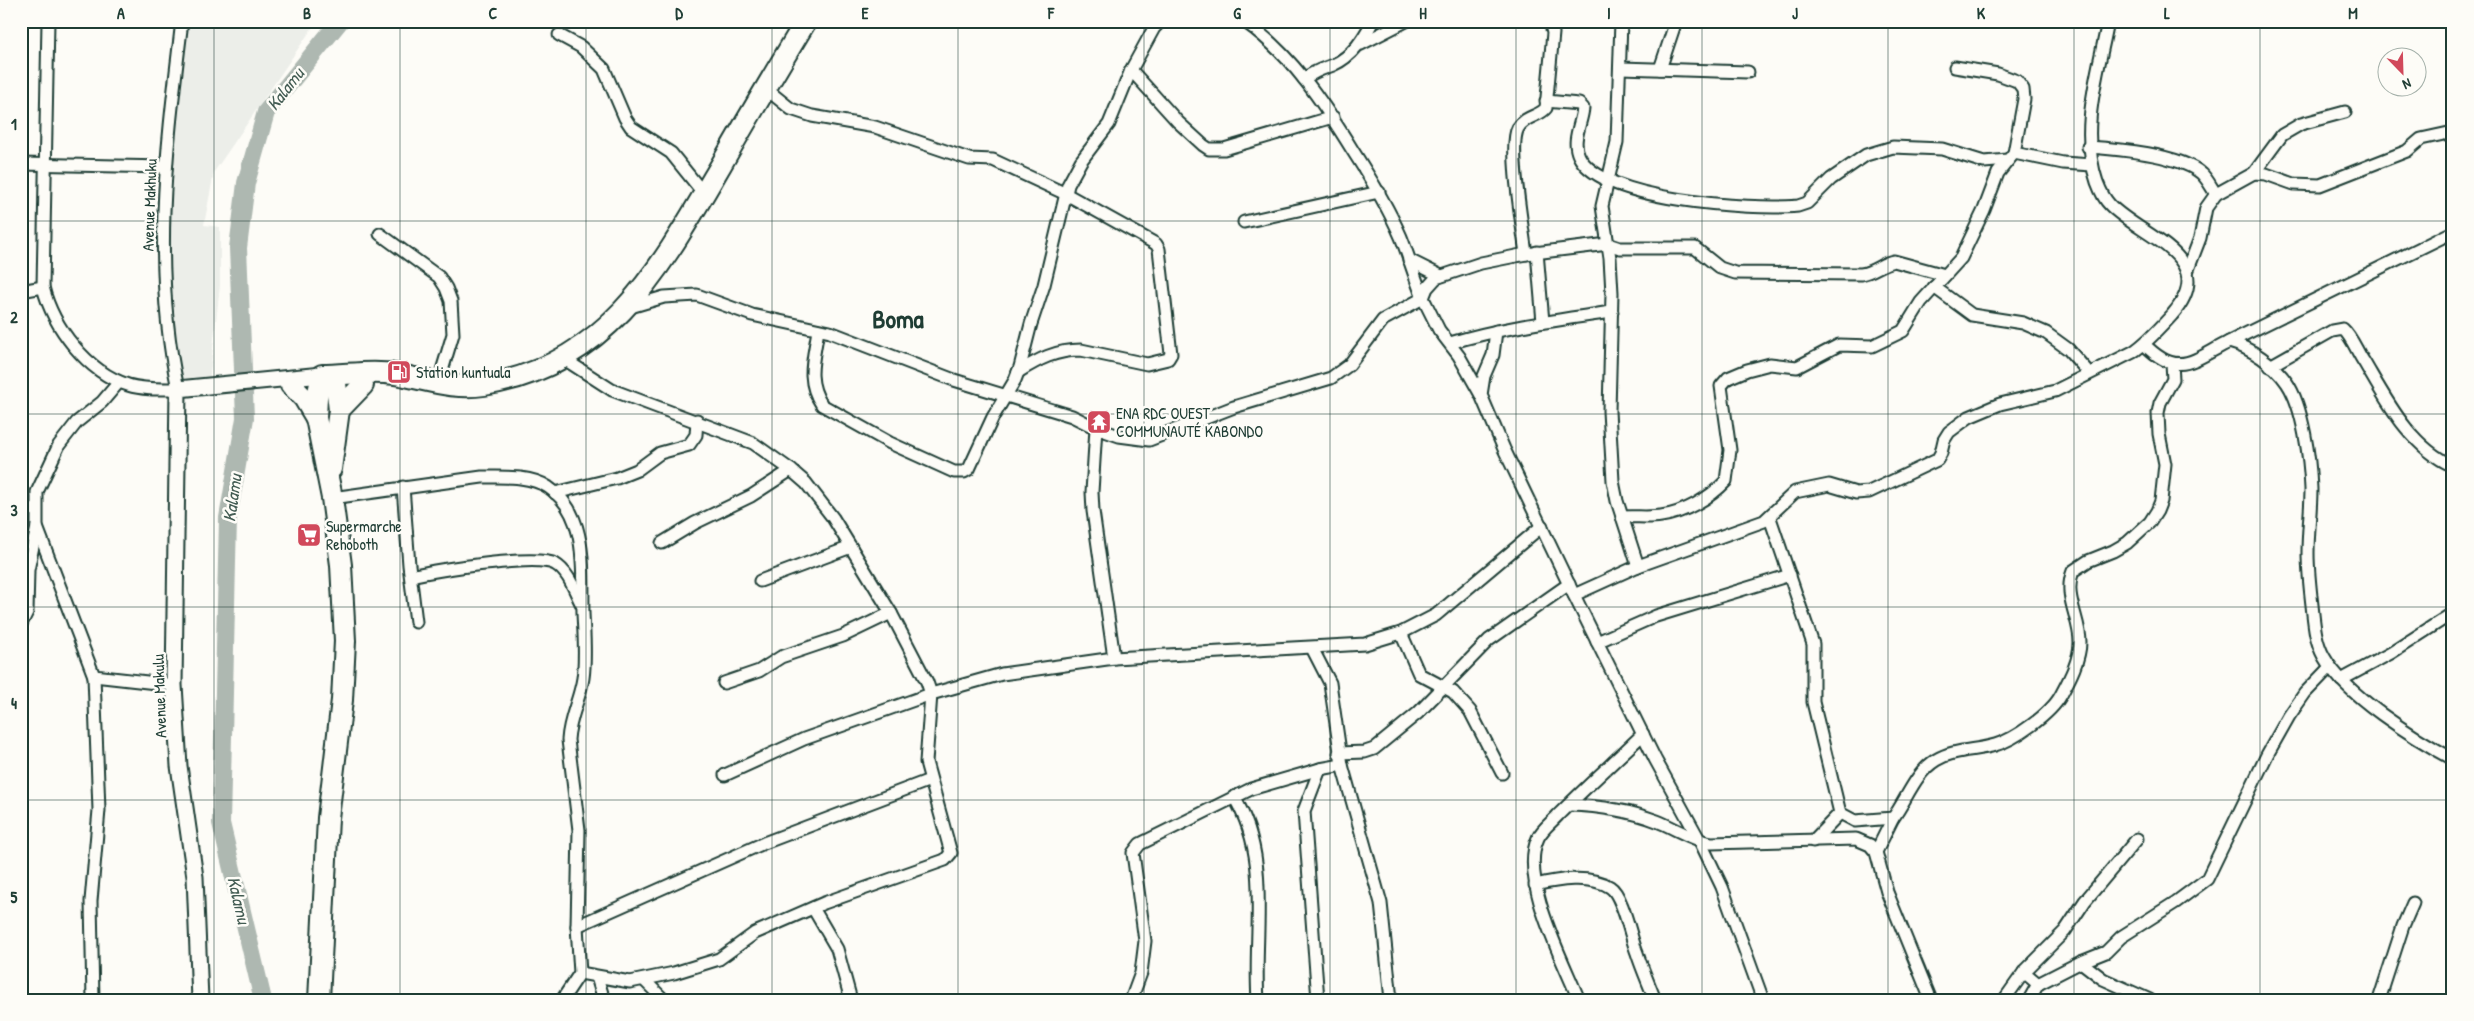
<svg xmlns="http://www.w3.org/2000/svg" width="2474" height="1021" viewBox="0 0 2474 1021" font-family="'Patrick Hand',sans-serif">
<style>
.built{fill:#eceee9}
.lines{fill:none;stroke-linecap:round;stroke-linejoin:round}
.river{stroke:#aeb8b1;stroke-width:18}
.street-casing{stroke:#1f3d34;stroke-width:15}
.secondary-casing{stroke:#1f3d34;stroke-width:19}
.highway-casing{stroke:#1f3d34;stroke-width:24}
.street{stroke:#fdfcf7;stroke-width:11}
.secondary{stroke:#fdfcf7;stroke-width:15}
.highway{stroke:#fdfcf7;stroke-width:20}
.grid{fill:none;stroke:#1f3d34;stroke-width:1;stroke-opacity:0.55}
.labels{text-anchor:middle;dominant-baseline:central;stroke-width:5;stroke-linejoin:round;paint-order:stroke}
.street-label{font-size:16px;fill:#1f3d34;stroke:#fdfcf7}
.poi-label{font-size:16px;fill:#1f3d34;stroke:#fdfcf7;text-anchor:start}
.water-label{font-size:18px;font-style:italic;fill:#435c53;stroke:#fdfcf7}
.town-label{font-size:26px;font-weight:bold;fill:#1f3d34;stroke:#fdfcf7}
.neatline{fill:none;stroke:#1f3d34;stroke-width:2}
.grid-label{font-size:16px;text-anchor:middle;font-weight:bold;fill:#1f3d34}
</style>
<rect width="100%" height="100%" fill="#fdfcf7"/>
<filter id="ink" filterUnits="userSpaceOnUse"><feTurbulence type="fractalNoise" baseFrequency=".02" numOctaves="2"/><feDisplacementMap in="SourceGraphic" scale="10" xChannelSelector="R" yChannelSelector="G"/><feConvolveMatrix kernelMatrix="1 2 1 2 8 2 1 2 1" color-interpolation-filters="sRGB"/></filter>
<g filter="url(#ink)">
<!-- built -->
<polygon class="built" points="182,21 317,21 214,172 204,225 220,227 220,286 209,383 175,386 164,238"/>
<g class="lines">
<!-- river -->
<polyline class="river" points="263,1000 221,823 228,518 245,418 238,248 246,183 266,112 340,21"/>
<defs>
<g id="street">
<path d="M48 21 43 287C53 327 87 372 128 385 144 390 162 389 178 389 151 264 167 146 182 21"/>
<polyline points="1621,21 1617,142 1602,206 1610,258 1612,293 1609,411 1613,481 1617,501 1638,566"/>
<polyline points="559,35 581,47 604,69 625,118 631,127 671,153 704,194"/>
<polyline points="1361,44 1406,21"/>
<polyline points="1955,67 1998,74 2017,81 2023,89 2024,99 2014,153 2063,163 2092,165"/>
<polyline points="1621,68 1748,72"/>
<polyline points="1660,69 1676,21"/>
<polyline points="1131,70 1178,122 1203,145 1209,149 1224,149 1333,117"/>
<path d="M1304 79C1314 71 1322 69 1333 65 1353 56 1363 39 1373 21"/>
<path d="M765 88 791 109 812 116 875 127 969 159 993 160 1066 194 1156 244 1159 249 1171 354 1168 359 1147 364 1081 350C1056 350 1039 359 1018 372"/>
<path d="M1546 101 1579 104 1583 108C1582 123 1571 140 1579 156 1600 201 1752 210 1798 206L1807 203 1831 179 1866 155 1893 147 1942 149 1984 162 2008 160"/>
<path d="M2088 147C2117 149 2180 154 2202 174 2208 180 2211 187 2216 194"/>
<polyline points="21,164 165,167"/>
<polyline points="2254,173 2266,174 2294,184 2320,185 2407,151 2421,139 2453,132"/>
<polyline points="1244,222 1379,192"/>
<polyline points="380,234 439,277 446,288 451,301 453,334 438,384"/>
<polyline points="1537,252 1543,322"/>
<path d="M1526 254C1523 229 1508 146 1518 128 1526 115 1539 117 1546 108L1553 33 1550 21"/>
<polyline points="1409,260 1441,276"/>
<polyline points="2187,272 2200,238 2206,208 2216,194 2254,173 2282,135 2301,124 2345,112"/>
<polyline points="1934,287 1972,315 2023,323 2046,333 2068,349 2089,373"/>
<polyline points="21,291 43,287"/>
<polyline points="627,308 664,297 697,295 752,315 830,332 954,380 1072,416 1096,428"/>
<path d="M818 330C814 358 805 380 822 405L890 443 954 472H964L969 469 993 417 1015 380 1020 367 1031 324 1044 285 1068 185 1081 161 1109 124 1131 70 1154 28 1161 21"/>
<polyline points="2229,342 2453,232"/>
<path d="M1450 343C1503 327 1558 320 1612 312"/>
<path d="M2144 344C2178 379 2193 360 2229 342 2251 348 2274 364 2287 383 2303 406 2310 460 2311 489 2311 510 2308 531 2308 553 2308 570 2310 588 2312 605 2314 623 2315 641 2324 657 2345 695 2414 738 2453 759"/>
<polyline points="564,359 612,390 753,443 791,470 806,483 833,518 891,613 927,682 931,694 926,762 951,853 945,860 824,903 755,933 719,959 674,973 630,982 580,973"/>
<path d="M2270 366 2332 331 2343 329C2352 337 2357 352 2364 362 2387 401 2410 447 2453 466"/>
<polyline points="119,382 102,402 77,422 59,445 37,492 37,527 94,676 174,685"/>
<polyline points="1481,395 1484,376 1493,355 1496,331"/>
<polyline points="403,487 409,565 416,622"/>
<polyline points="555,493 617,478 637,470 660,453 689,445 696,435 697,420"/>
<path d="M332 498 482 477C503 477 530 475 548 487 589 514 582 572 583 613 584 635 586 657 583 678 580 699 569 718 568 740L579 830 577 926 580 973 562 1000"/>
<path d="M1622 517C1635 516 1648 518 1661 516 1684 513 1710 498 1726 481L1730 450 1721 386 1728 378 1747 370 1770 364 1797 367 1839 345 1872 346 1903 331 1921 302 1961 258 1984 210 1998 173 2014 153"/>
<polyline points="1770,518 1813,644 1813,702 1840,813"/>
<polyline points="662,543 695,523 751,496 791,470"/>
<path d="M411 576C435 570 536 554 555 564 569 572 575 592 582 605"/>
<polyline points="760,581 851,547"/>
<path d="M1574 595 1638 566 1764 521 1795 492 1829 485 1856 493 1869 492 1937 460 1941 453 1944 440 1949 432 1969 417 2000 404 2055 391 2133 352C2148 342 2160 328 2172 315 2222 257 2142 238 2110 205 2104 199 2100 190 2097 182 2079 129 2098 74 2108 21"/>
<polyline points="21,624 27,612 28,570 37,527"/>
<polyline points="1401,633 1419,674 1453,692 1470,711 1502,773"/>
<polyline points="1597,642 1656,616 1790,575"/>
<polyline points="1312,648 1330,683 1342,765 1381,903 1391,1000"/>
<path d="M1114 658 1093 511 1092 492 1096 428 1119 436 1149 440 1234 407 1331 378 1349 365 1383 320 1423 298C1415 278 1409 257 1401 237 1388 207 1371 179 1353 151 1323 102 1291 54 1244 21"/>
<polyline points="2341,680 2391,653 2453,613"/>
<polyline points="724,683 759,671 781,657 843,636 891,613"/>
<polyline points="1339,753 1365,752 1374,749 1418,713 1489,640 1569,584"/>
<polyline points="725,775 804,739 931,694 1002,674 1114,658 1365,644 1401,633 1436,615 1542,526"/>
<path d="M1234 797C1272 859 1253 931 1258 1000"/>
<path d="M1569 805C1600 806 1628 810 1657 821 1675 828 1692 840 1711 843L1856 839 1870 845 1876 852 1887 892 1931 1000"/>
<path d="M1813 841 1840 813 1855 821 1893 818C1907 799 1915 773 1936 760 1954 749 1975 751 1995 745 2014 740 2051 714 2061 695 2069 680 2080 660 2080 642 2080 618 2063 596 2073 571L2088 561 2113 551 2127 543 2150 522 2157 511 2161 501 2165 464 2159 434 2158 413 2160 403 2173 379 2172 364"/>
<polyline points="1876,852 1893,818"/>
<path d="M1535 885C1557 880 1589 874 1610 887 1623 895 1631 939 1637 953 1642 969 1649 984 1655 1000"/>
<polyline points="813,908 837,949 851,1000"/>
<polyline points="577,926 764,843 930,780"/>
<polyline points="2081,962 2106,952 2121,937 2176,902 2207,879 2267,755 2289,716 2305,693 2330,667"/>
<polyline points="2024,972 2038,984 2081,962 2103,979 2150,1000"/>
<polyline points="597,977 604,1000"/>
<polyline points="645,981 664,1000"/>
<polyline points="93,1000 91,901 99,810 94,676"/>
<polyline points="1131,1000 1141,973 1145,941 1133,853 1140,844 1251,789 1320,769"/>
<polyline points="1318,1000 1304,811 1320,769 1342,765"/>
<path d="M1579 1000C1563 960 1519 879 1538 838 1542 829 1552 822 1558 815 1586 787 1615 761 1643 734"/>
<path d="M1763 1000 1722 887 1700 841 1655 759 1574 595 1504 449 1481 395 1459 356 1439 330 1423 298 1427 288 1436 278 1481 263 1526 254 1608 244 1620 248H1695L1720 268 1735 273 1861 274C1874 272 1882 263 1894 261L1945 275"/>
<polyline points="2004,1000 2024,972 2065,931 2085,901 2137,839"/>
<polyline points="2029,1000 2038,984"/>
<polyline points="2379,1000 2403,926 2413,903"/>
</g>
<polyline id="secondary" points="200,1000 195,877 179,766 174,685 178,389 322,375"/>
<g id="highway">
<polyline points="291,385 304,398 316,418"/>
<polyline points="339,410 363,385"/>
<polyline points="331,469 339,410 335,375"/>
<path d="M319 1000 328 818 342 700 345 641 341 565 332 498 316 418 317 397 322 375C345 375 372 370 394 374 425 379 452 390 484 385 609 366 663 264 721 165 749 116 777 69 806 21"/>
</g>
</defs>
<!-- street casing -->
<use href="#street" class="street-casing"/>
<!-- secondary casing -->
<use href="#secondary" class="secondary-casing"/>
<!-- highway casing -->
<use href="#highway" class="highway-casing"/>
<!-- street -->
<use href="#street" class="street"/>
<!-- secondary -->
<use href="#secondary" class="secondary"/>
<!-- highway -->
<use href="#highway" class="highway"/>
</g>
</g>
<!-- grid -->
<path class="grid" d="M214 21V1000M400 21V1000M586 21V1000M772 21V1000M958 21V1000M1144 21V1000M1330 21V1000M1516 21V1000M1702 21V1000M1888 21V1000M2074 21V1000M2260 21V1000M21 221H2453M21 414H2453M21 607H2453M21 800H2453"/>
<!-- icons -->
<defs>
<symbol id="fuel-square" viewBox="-11 -11 22 22"><rect x="-9" y="-9" width="18" height="18" rx="4" fill="#d1495b" stroke="#fdfcf7"/><path d="M-5.5-6h7V0h2V4h1.3V-2.5L3-4.5l.8-.8L6-3V5H2.5V1h-1V6h-7ZM-4.2-4.7v3.2H.2V-4.7Z" fill="#fff"/></symbol>
<symbol id="temple-square" viewBox="-11 -11 22 22"><rect x="-9" y="-9" width="18" height="18" rx="4" fill="#d1495b" stroke="#fdfcf7"/><path d="M0-6L5-2H3V0L6.5 2.5H4V6H1.5V3h-3V6H-4V2.5H-6.5L-3 0V-2H-5Z" fill="#fff"/></symbol>
<symbol id="supermarket-square" viewBox="-11 -11 22 22"><rect x="-9" y="-9" width="18" height="18" rx="4" fill="#d1495b" stroke="#fdfcf7"/><path d="M-6-5.5h2.5l.6 2H6L4.5 2H-2.5L-4.4-4H-6ZM-1.5 3.2a1.3 1.3 0 1 0 .1 0ZM3 3.2a1.3 1.3 0 1 0 .1 0Z" fill="#fff"/></symbol>
</defs>
<g fill-rule="evenodd">
<use href="#fuel-square" x="385" y="358" width="28" height="28"/>
<use href="#temple-square" x="1085" y="408" width="28" height="28"/>
<use href="#supermarket-square" x="295" y="521" width="28" height="28"/>
</g>
<g class="labels">
<!-- street labels -->
<g class="street-label">
<text transform="translate(149 205) rotate(-88)">Avenue Makhuku</text>
<text transform="translate(159 696) rotate(-92)">Avenue Makulu</text>
</g>
<!-- poi labels -->
<g class="poi-label">
<text x="416" y="372">Station kuntuala</text>
<text x="1116" y="413">ENA RDC OUEST<tspan x="1116" dy="18">COMMUNAUTÉ KABONDO</tspan></text>
<text x="326" y="526">Supermarche<tspan x="326" dy="18">Rehoboth</tspan></text>
</g>
<!-- water labels -->
<g class="water-label">
<text transform="translate(285 89) rotate(-52)">Kalamu</text>
<text transform="translate(232 498) rotate(-82)">Kalamu</text>
<text transform="translate(239 900) rotate(77)">Kalamu</text>
</g>
<!-- town labels -->
<g class="town-label">
<text x="898" y="318">Boma</text>
</g>
</g>
<!-- margin -->
<rect width="2474" height="1021" fill="none" stroke="#fdfcf7" stroke-width="55"/>
<!-- north arrow -->
<g transform="translate(2402 72) rotate(157)"><circle r="24" fill="#fdfcf7" stroke="#a4b0a9"/>
<path d="M0-4L9 19L0 12L-9 19Z" fill="#d1495b"/>
<text y="-8" font-size="14" font-weight="bold" text-anchor="middle" fill="#1f3d34">N</text>
</g>
<rect x="28" y="28" width="2418" height="966" class="neatline"/>
<g class="grid-label">
<text x="121" y="19">A</text>
<text x="307" y="19">B</text>
<text x="493" y="19">C</text>
<text x="679" y="19">D</text>
<text x="865" y="19">E</text>
<text x="1051" y="19">F</text>
<text x="1237" y="19">G</text>
<text x="1423" y="19">H</text>
<text x="1609" y="19">I</text>
<text x="1795" y="19">J</text>
<text x="1981" y="19">K</text>
<text x="2167" y="19">L</text>
<text x="2353" y="19">M</text>
<text x="14" y="130">1</text>
<text x="14" y="323">2</text>
<text x="14" y="516">3</text>
<text x="14" y="709">4</text>
<text x="14" y="903">5</text>
</g>
</svg>
